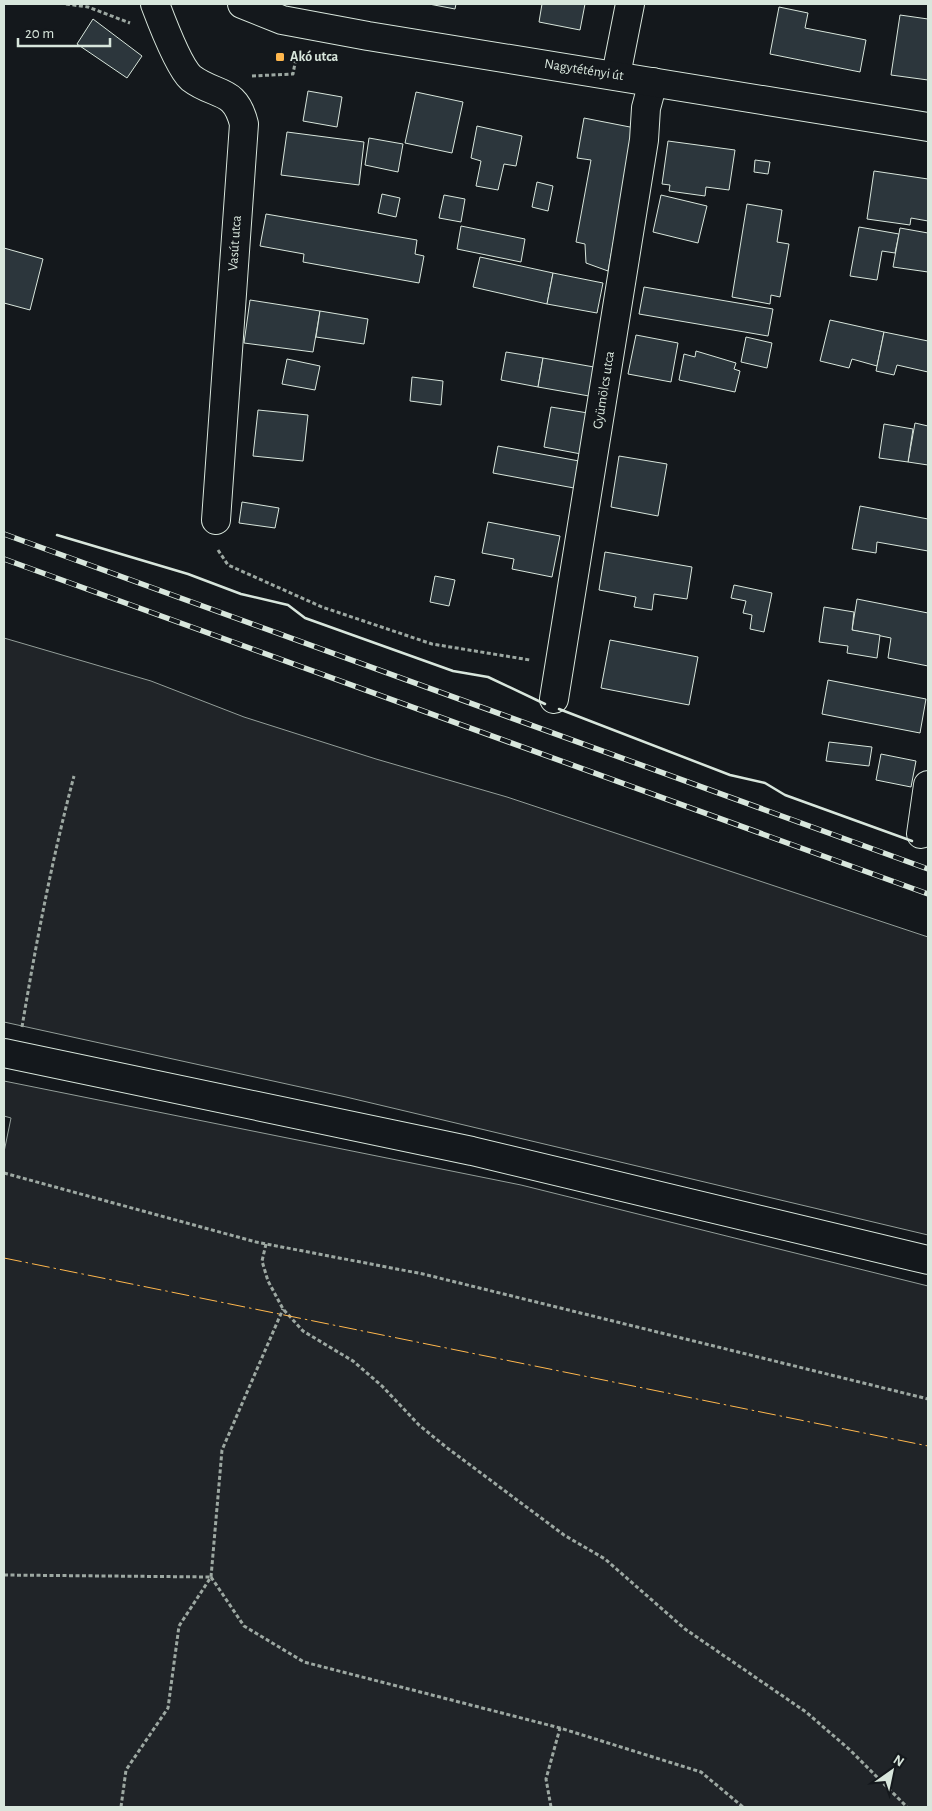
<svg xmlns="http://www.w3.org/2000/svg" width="932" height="1811" viewBox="0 0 932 1811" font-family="'Alegreya Sans',sans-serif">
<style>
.green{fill:#202428;stroke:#939e99}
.building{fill:#2c363c;stroke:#d8e6dc}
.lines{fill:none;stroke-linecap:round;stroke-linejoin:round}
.street-casing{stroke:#d8e6dc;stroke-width:30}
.secondary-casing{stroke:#d8e6dc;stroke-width:30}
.primary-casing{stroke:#d8e6dc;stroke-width:30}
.path{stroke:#9da8a2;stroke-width:3;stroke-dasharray:4 2.5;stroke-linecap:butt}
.street{stroke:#14181c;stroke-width:28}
.secondary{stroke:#14181c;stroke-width:28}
.primary{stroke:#14181c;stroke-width:28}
.rail-casing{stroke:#d8e6dc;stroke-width:5.5}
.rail{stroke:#14181c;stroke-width:4;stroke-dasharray:11;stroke-linecap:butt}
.wall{stroke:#d8e6dc;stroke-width:2.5}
.power{stroke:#ffb74d;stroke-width:1;stroke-dasharray:18 4 2.5 4;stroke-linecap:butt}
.poi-dot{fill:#ffb74d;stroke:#14181c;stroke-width:2}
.labels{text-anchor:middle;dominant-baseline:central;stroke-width:4;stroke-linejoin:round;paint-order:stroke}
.poi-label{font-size:14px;font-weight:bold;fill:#d8e6dc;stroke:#14181c;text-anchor:start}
.street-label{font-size:14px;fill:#d8e6dc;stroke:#14181c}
</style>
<rect width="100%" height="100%" fill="#14181c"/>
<!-- green -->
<g class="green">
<polygon points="4,638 151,681 244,717 376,759 507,797 928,937 928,1235 346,1097 4,1022"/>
<polygon points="4,1081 521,1185 928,1286 928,1807 4,1807 4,1152 11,1118 4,1116"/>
</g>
<!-- building -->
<g class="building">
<polygon points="429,4 456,4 455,9"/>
<polygon points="542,4 585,4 580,30 539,22"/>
<polygon points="779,7 808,13 805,28 866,40 860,72 770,54"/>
<polygon points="900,15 928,19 928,80 891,75"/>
<polygon points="93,19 142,56 127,78 77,44"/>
<polygon points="308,91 342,97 337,127 303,121"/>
<polygon points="416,92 463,102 452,153 405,143"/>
<polygon points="584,118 635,128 608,271 586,263 585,244 576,242 591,160 577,158"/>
<polygon points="477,126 522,136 516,166 504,164 498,190 476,186 481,161 471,158"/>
<polygon points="287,132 364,142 359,185 281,175"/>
<polygon points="369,138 403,144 398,172 365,165"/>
<polygon points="668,141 735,150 729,190 706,187 705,196 669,191 670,185 662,184"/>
<polygon points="755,160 770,162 768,174 754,172"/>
<polygon points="874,171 928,179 928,221 911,218 910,225 867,219"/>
<polygon points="537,182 553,186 548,211 532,207"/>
<polygon points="382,194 400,198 396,217 378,213"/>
<polygon points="444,195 465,199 461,222 439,218"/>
<polygon points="661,195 707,206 698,243 653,232"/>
<polygon points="747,204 782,210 777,242 789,244 780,297 771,295 770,304 732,297"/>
<polygon points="266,214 417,240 415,254 424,256 419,283 303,262 304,254 260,246"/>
<polygon points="461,226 525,239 521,262 457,249"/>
<polygon points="859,227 899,234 895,253 882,251 877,280 850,276"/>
<polygon points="900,228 928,233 928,272 893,267"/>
<polygon points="4,248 43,259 30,310 4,303"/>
<polygon points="480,257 553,273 547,304 473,287"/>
<polygon points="553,273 603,283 597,313 547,304"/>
<polygon points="644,287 773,309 768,336 639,314"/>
<polygon points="250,300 320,311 313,352 244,343"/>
<polygon points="320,311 368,319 364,344 316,337"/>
<polygon points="830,320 884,332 877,366 852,359 849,368 820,361"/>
<polygon points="884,332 928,341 928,372 897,365 894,375 876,371"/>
<polygon points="636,335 678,343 671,382 628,374"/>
<polygon points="746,337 772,343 767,368 741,362"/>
<polygon points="696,351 736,363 734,369 740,371 735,392 679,380 684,354 695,357"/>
<polygon points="506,352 543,358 538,387 501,380"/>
<polygon points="543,358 594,367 589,396 538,387"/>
<polygon points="287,359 320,366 315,390 282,384"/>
<polygon points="412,377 443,381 441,405 410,401"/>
<polygon points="551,407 588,413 581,454 544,447"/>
<polygon points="258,410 308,415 303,461 253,456"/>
<polygon points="915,423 928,426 928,465 908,462"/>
<polygon points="884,424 913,429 908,462 879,458"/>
<polygon points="498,446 579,461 574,488 493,473"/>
<polygon points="619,456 667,464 658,516 611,507"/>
<polygon points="242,502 279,508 275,528 239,523"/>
<polygon points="860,506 928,519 928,551 877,542 876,553 852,549"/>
<polygon points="488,522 560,536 552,577 512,569 514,559 482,553"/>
<polygon points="605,552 692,567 687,599 654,594 652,610 634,607 636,597 599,590"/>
<polygon points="435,576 455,580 449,606 430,602"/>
<polygon points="734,585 772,593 764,632 750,629 752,615 743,613 746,601 731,598"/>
<polygon points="857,599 928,613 928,666 888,658 891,638 852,630"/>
<polygon points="824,607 854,612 852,630 880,635 877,658 847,653 848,646 819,642"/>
<polygon points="610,640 698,657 689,705 601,688"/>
<polygon points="828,680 926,699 920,733 822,714"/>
<polygon points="829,742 872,747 869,766 826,761"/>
<polygon points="881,754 916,761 911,787 876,780"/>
</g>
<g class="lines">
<defs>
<g id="street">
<path d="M155 4C161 20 179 67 191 78 216 97 235 87 244 124L216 520"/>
<polyline points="616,75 630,4"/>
<polyline points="554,699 644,140 646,108 653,82"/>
<polyline points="921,834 928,785"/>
</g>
<polyline id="secondary" points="242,4 282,20 368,36 928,127"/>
<polyline id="primary" points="4,1053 472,1151 928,1260"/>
</defs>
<!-- street casing -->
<use href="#street" class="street-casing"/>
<!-- secondary casing -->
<use href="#secondary" class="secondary-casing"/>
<!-- primary casing -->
<use href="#primary" class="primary-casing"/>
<!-- path -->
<g class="path">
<polyline points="66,4 88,7 130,23"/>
<polyline points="252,76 293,74 297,52"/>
<polyline points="218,550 228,565 322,607 432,644 530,660"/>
<path d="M22 1027C36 943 52 859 74 776"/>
<polyline points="4,1173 256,1242 423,1274 928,1399"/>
<polyline points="266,1244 262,1261 268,1281 283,1309 303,1331 353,1361 382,1386 419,1425 446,1447 564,1535 605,1559 685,1629 806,1712 850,1750 907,1807"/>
<polyline points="4,1575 210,1577"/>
<polyline points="211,1577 244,1626 304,1662 560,1728 701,1772 743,1807"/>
<polyline points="121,1807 126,1770 168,1708 179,1626 211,1577 222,1450 283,1309"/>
<polyline points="551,1807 546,1779 560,1728"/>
</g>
<!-- street -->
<use href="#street" class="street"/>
<!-- secondary -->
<use href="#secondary" class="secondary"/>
<!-- primary -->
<use href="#primary" class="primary"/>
<defs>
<g id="rail">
<polyline points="4,534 928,869"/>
<polyline points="4,559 928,894"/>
</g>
</defs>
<!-- rail casing -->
<use href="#rail" class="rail-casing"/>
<!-- rail -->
<use href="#rail" class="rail"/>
<!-- wall -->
<g class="wall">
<polyline points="57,535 188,574 241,594 288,605 305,618 453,671 488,677 545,704"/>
<polyline points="559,709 730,775 765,783 785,795 912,841"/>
</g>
<!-- power -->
<polyline class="power" points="4,1258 928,1446"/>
</g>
<!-- markers -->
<rect class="poi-dot" x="275" y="52" width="10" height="10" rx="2.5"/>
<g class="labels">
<!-- poi labels -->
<g class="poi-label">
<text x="290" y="57">Akó utca</text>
</g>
<!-- street labels -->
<g class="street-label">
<text transform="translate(584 70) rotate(9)">Nagytétényi út</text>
<text transform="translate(235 243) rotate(-86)">Vasút utca</text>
<text transform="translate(604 390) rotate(-81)">Gyümölcs utca</text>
</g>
</g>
<!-- border -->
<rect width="932" height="1811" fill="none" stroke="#d8e6dc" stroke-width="10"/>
<!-- north arrow -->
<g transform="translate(892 1771) rotate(33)" stroke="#14181c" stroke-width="4" paint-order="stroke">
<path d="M0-4L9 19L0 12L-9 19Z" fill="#d8e6dc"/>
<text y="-8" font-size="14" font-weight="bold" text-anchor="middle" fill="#d8e6dc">N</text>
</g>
<!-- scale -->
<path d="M18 38v8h92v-8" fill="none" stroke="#d8e6dc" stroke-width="2.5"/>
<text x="25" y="38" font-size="15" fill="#d8e6dc" stroke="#14181c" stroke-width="4" paint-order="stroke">20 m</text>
</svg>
